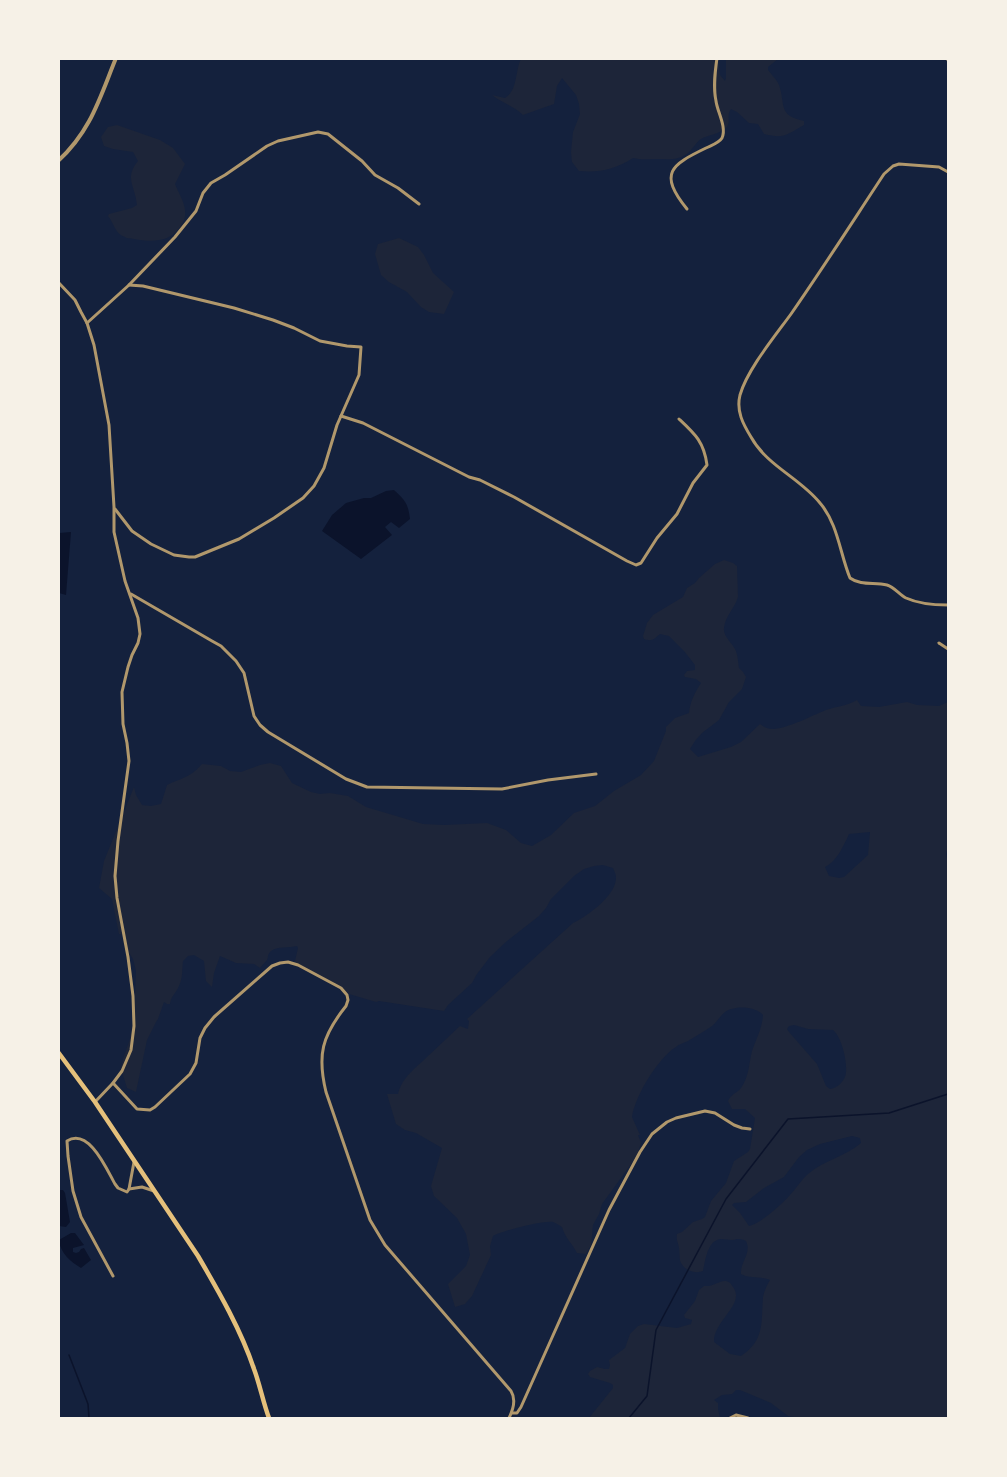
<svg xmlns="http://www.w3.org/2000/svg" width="1007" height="1477" viewBox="0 0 1007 1477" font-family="'Open Sans',sans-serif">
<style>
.green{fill:#1d2539;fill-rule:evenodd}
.water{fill:#0b132b}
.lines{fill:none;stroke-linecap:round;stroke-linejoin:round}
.stream{stroke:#0b132b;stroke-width:1.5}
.minor{stroke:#b1986c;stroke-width:3}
.tertiary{stroke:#b1986c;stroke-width:4}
.primary{stroke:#e5c07b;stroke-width:4.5}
</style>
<rect width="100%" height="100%" fill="#14213d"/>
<!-- green -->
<g class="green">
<path d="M521 59H718L720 75 725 81 726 78V59H778L768 67V70C771 74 777 80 779 85 786 105 777 115 804 121V125C786 135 784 139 764 134L758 124 749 123 737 112 731 109C726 116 731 121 727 127 721 134 707 135 701 139 696 142 693 149 688 153 678 161 668 159 656 159 647 159 641 160 633 158 616 169 599 173 579 171L572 162 571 152 573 132 580 114 579 104 576 95 562 78 557 86 554 104 523 115C514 106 502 103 492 95L505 98C518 90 515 71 521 59Z"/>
<path d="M117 125 160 140 173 148 185 164 175 184C178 192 184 201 185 210 186 216 184 222 180 227 169 243 151 242 134 239 131 238 127 239 125 237 115 234 114 223 108 216L109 214 132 208 137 205C135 185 124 178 138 161L133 152 113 149 104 146 101 137 108 127Z"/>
<polygon points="399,238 418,247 424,255 433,273 454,292 444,314 429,312 421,307 407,292 389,282 381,275 375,254 378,244"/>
<path d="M724 560 733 563 737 566 738 597C735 608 725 616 724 628 723 636 731 642 735 649 738 655 738 662 739 668L743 672 746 677 742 689 729 702 719 720 702 733 695 741 690 749 698 757 731 747 741 742 760 724C764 727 767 729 773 729 789 728 811 716 826 710 838 706 847 706 857 700L861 706 879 707 907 702 917 705 939 706 948 702V848L946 854 948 864V1418H799L788 1416 771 1403 740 1390H736L732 1394 722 1395 714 1400 718 1403V1409L720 1418H589L613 1388V1385L610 1383 590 1377 588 1374 590 1371 597 1367 605 1369H609L610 1365 609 1360 625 1348 630 1334 638 1326 644 1324 677 1328 691 1324 692 1320 685 1318 684 1315 695 1301 699 1290 704 1286C713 1287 720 1280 726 1281 730 1282 731 1284 733 1287 746 1304 713 1321 714 1342L730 1354 741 1356C765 1340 761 1323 763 1297 764 1291 767 1285 770 1280 761 1276 750 1279 741 1274 740 1262 752 1253 746 1241 740 1238 738 1239 732 1240 726 1240 721 1238 717 1240 707 1244 705 1262 703 1271 696 1274 685 1271 681 1263 679 1259 680 1253 679 1248 678 1242 676 1240 677 1234L682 1232 693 1222 702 1219 705 1217 711 1201 726 1183 734 1161 748 1152 750 1149 755 1118 745 1109H732L728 1101C731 1094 737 1093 741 1088 749 1077 749 1063 752 1051 756 1039 762 1029 763 1015 756 1006 734 1005 725 1012 720 1016 717 1022 712 1026 705 1031 696 1036 688 1041 684 1043 679 1044 676 1047 658 1058 635 1096 632 1117L640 1135H638L641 1143 637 1156 602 1204 599 1214 593 1225 591 1245 586 1254 577 1253C572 1243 565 1238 562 1227 559 1225 556 1223 553 1222 544 1220 502 1231 493 1236L490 1246 491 1255 472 1296 465 1304 455 1307 448 1284 466 1266 470 1255 466 1234 457 1218 434 1196 431 1186 442 1148 416 1133 405 1130 396 1124 387 1094H398C402 1077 416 1068 428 1056 439 1046 449 1036 460 1026L468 1029 469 1021 467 1019 573 923C587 916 617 895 616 877 616 874 614 871 613 868L603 865 594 866 584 869 574 876 551 899 546 908 539 916 507 941 490 957 477 974 472 983 448 1005 444 1011 379 1001 376 1002 349 994 330 982 308 972 297 964 295 961 298 948 297 946C289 948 277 946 271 951 267 955 269 955 267 960 265 963 262 965 260 968L254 964 236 963 220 956 214 973 212 987 206 981 204 961 194 955 188 956 183 961C182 969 183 978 179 986 176 993 171 996 170 1004H167L164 1002 158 1019 156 1022 147 1040 136 1092 127 1088 121 1069 123 1059 130 1039 134 1018 136 971 133 959 123 943 125 935 119 934 112 899 99 888 104 861 134 787 136 795 142 805 151 806 161 804 167 785C182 778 191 777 202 764L221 766 230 771 241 772 260 765 270 763 281 766 292 783 311 792 320 794 330 793 348 796 366 807 423 824 444 825 487 823 506 830 521 843 532 846 551 835 574 813 595 806 614 791 641 775 654 761 666 731V727L675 718 689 713C690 702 695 692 701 683L696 679 685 677 684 675 687 671 695 670V665L684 651 669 636 660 634C654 639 652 642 644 639L643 636 647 623 653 615 683 597 687 588 695 583 699 578 715 564ZM870 832 868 855 844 877 839 878 829 876 825 867C837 861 843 847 849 834ZM794 1025 808 1029 833 1030C842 1037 849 1066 845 1077 842 1083 837 1088 830 1089L826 1086 817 1064 789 1032 787 1029 789 1026ZM852 1136 860 1138 861 1143C845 1157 824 1160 808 1174 801 1180 796 1189 790 1195 781 1205 761 1223 749 1226L740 1213 732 1205 734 1203 746 1202 764 1188 784 1177 799 1157 807 1150 820 1144Z"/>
</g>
<!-- water -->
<g class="water">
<path d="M394 490C405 500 408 503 410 519L399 528 391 522 385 527 392 535 361 559 322 531 332 515 346 503 364 498H371L386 491Z"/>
<polygon points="71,532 66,595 59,593 59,533"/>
<polygon points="59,1190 63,1190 65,1193 70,1222 66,1227 59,1226"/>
<path d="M71 1233H75L84 1245 73 1248V1252L76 1253 79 1252 81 1249 84 1248 91 1260 81 1268C71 1262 60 1253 59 1240Z"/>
</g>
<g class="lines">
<!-- stream -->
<g class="stream">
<polyline points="69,1355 88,1404 89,1418"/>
<polyline points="629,1418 647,1396 656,1330 726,1199 788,1119 889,1113 948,1094"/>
</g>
<!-- minor -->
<g class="minor">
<polyline points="947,58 948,60"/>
<path d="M948 172 939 167 899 164 893 166 884 174C853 221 823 268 791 314 775 336 747 370 740 395 736 411 743 424 751 437 767 466 800 478 820 503 838 524 840 554 850 578 861 586 874 582 887 585 894 587 900 595 906 598 919 604 935 605 948 605"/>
<path d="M687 209C658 173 671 165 706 148 712 145 719 143 722 138 727 127 717 111 716 101 713 87 715 72 717 58"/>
<polyline points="58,282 75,300 81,312 87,323 94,345 109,425 114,507 114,532 125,581 138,618 140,634 138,643 132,655 128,667 122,692 123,724 127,743 129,761 118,841 115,876 117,898 128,957 133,996 134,1026 131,1050 122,1071 113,1083 95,1102"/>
<polyline points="87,323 129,285 175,237 196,211 203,193 211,183 225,175 267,146 278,141 318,132 328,134 362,161 375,175 398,188 419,204"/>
<path d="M341 416 363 423 469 477 480 480 514 497 627 561 636 565 641 563 657 538 677 514 693 483 707 465C704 442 695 434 679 419"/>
<polyline points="115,509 132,531 151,544 174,555 189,557 195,557 239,539 274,518 303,498 314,486 324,468 337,425 359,375 361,347 347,346 320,341 294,328 273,320 234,308 143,286 129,285"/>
<polyline points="131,594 212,641 221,646 236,661 244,673 254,716 260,725 268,732 346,779 367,787 502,789 548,780 596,774"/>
<polyline points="939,643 948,649"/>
<path d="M113 1083 137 1109 150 1110 155 1107 190 1074 196 1063 200 1038 205 1028 214 1017 272 966 280 963 288 962 298 965 341 988 347 995 348 1000 346 1006C322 1036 317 1055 326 1092L370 1220 385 1245 511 1391C516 1399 513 1410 509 1418"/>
<polyline points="129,1189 134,1162"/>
<path d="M113 1276 81 1217 73 1191 68 1156 67 1141C89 1127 107 1170 115 1184L118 1188 127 1192 129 1189 142 1187 154 1191"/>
<polyline points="512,1413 517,1413 521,1407 609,1210 640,1152 652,1134 667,1122 676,1118 705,1111 715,1113 734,1125 742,1128 750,1129"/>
<polyline points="730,1418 736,1415 748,1418"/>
</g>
<!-- tertiary -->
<path class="tertiary" d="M58 161C91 131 100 97 116 58"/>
<!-- primary -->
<path class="primary" d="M58 1052 95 1102 198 1256C219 1292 241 1330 254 1369 260 1385 263 1402 269 1418"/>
</g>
<!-- border -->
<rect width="1007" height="1477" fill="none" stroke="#f6f1e7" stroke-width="120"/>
</svg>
